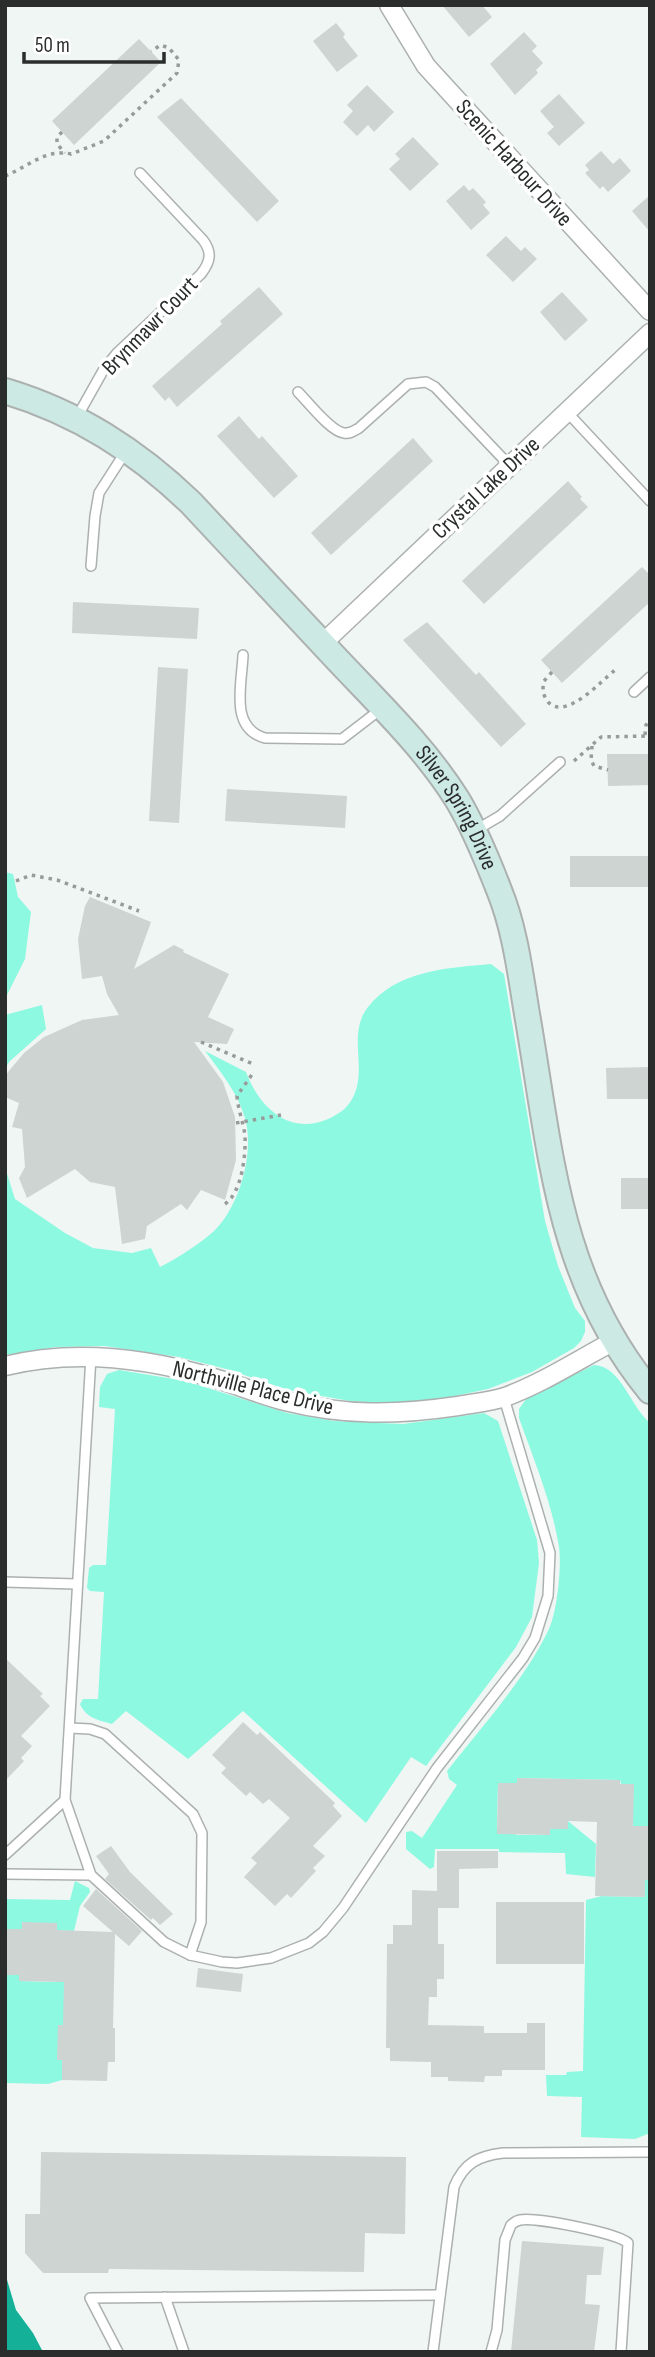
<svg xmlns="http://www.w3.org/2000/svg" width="655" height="2357" viewBox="0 0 655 2357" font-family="'Sofia Sans Condensed',sans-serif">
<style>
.green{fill:#8df9e1}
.water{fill:#14b097}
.building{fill:#ced4d2}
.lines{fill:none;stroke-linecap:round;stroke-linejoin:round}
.lane-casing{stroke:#acb1b0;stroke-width:12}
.street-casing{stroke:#acb1b0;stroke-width:21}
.secondary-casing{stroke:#acb1b0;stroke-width:28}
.path{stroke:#979b9a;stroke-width:3.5;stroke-dasharray:3.5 5;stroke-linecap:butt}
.lane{stroke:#fff;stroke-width:9}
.street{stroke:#fff;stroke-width:18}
.secondary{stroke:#cce9e3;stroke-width:24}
.labels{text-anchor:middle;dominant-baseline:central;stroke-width:7;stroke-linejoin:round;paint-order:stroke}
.street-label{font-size:23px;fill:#2a2d2c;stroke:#fff}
</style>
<rect width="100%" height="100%" fill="#f0f6f4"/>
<!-- green -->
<g class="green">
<polygon points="5,872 13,874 18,897 31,912 25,959 5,999"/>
<path d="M491 964 504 974 545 1221 558 1266 575 1308 585 1321V1332L581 1341 574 1348 532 1372 488 1389 436 1400 380 1403 350 1401 288 1390 230 1370 179 1357 105 1346 56 1347 5 1355V1167L15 1199 65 1233 93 1248 132 1253 151 1248 160 1267C179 1257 198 1245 214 1231 240 1206 256 1149 244 1115 237 1092 220 1071 205 1051L246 1072C259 1107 289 1136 328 1119 337 1115 347 1109 352 1099 369 1069 346 1035 368 1007 397 970 448 968 491 964Z"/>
<polygon points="42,1005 46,1029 10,1061 5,1068 5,1015"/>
<path d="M594 1365C621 1366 630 1406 650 1423V1843H648V1826H633L620 1780 517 1778V1783H498L497 1828H516V1835H550V1829H568V1821L596 1844 595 1877 566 1874 565 1853 499 1852V1849H435L434 1867 430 1869 406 1849V1832L412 1831 422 1838 457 1785 449 1779 447 1771C482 1726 523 1682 548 1631 557 1614 562 1566 559 1547 552 1503 534 1460 519 1418V1409L527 1398Z"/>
<path d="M119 1370 186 1381 287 1413 334 1421 403 1424 484 1413 498 1421 537 1540 539 1563 532 1617 516 1647 426 1766 411 1757 366 1823 243 1711 188 1759 126 1711 112 1724C98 1720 86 1718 80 1704L83 1699H98L104 1592 90 1591 87 1588 89 1568 93 1565H106L115 1409 99 1407 100 1387 107 1374Z"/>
<polygon points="645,1880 650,1880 650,2133 635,2139 581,2137 582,2097 547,2096 546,2075 566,2075 567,2072 583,2071 586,1900 602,1896 644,1897"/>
<polygon points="75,1881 89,1888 90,1892 80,1906 74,1931 5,1929 5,1899 70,1900"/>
<polygon points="5,1975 19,1975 20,1981 54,1982 73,1976 63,2025 58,2025 58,2060 62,2060 62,2080 48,2084 5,2083"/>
</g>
<!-- water -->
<polygon class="water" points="5,2273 16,2310 33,2333 43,2352 5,2352"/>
<!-- building -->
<g class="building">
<polygon points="442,5 482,5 492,17 469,37"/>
<polygon points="336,23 345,34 343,37 358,56 337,72 313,41"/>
<polygon points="524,32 537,46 532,51 543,63 536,70 538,73 515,95 490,64"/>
<polygon points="139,39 161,62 74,145 52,121"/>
<polygon points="367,85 394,112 374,132 368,125 357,136 343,122 353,111 347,105"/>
<polygon points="559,94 585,123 559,146 547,133 554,127 540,111"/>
<polygon points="181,98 279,201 257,222 157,117"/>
<polygon points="413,137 439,164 410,191 389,169 400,159 395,154"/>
<polygon points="601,151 613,164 620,158 631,171 608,192 603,186 600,189 585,173 589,170 585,165"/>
<polygon points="464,185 469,191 473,188 486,202 483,205 490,213 471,230 446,201"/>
<polygon points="650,195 650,232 632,211"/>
<polygon points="506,236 521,251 525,247 537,259 513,282 486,255"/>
<polygon points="259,287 283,314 177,407 169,397 165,401 152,386 222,324 220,321"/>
<polygon points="562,292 588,320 565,341 540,312"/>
<polygon points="239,416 259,439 262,436 298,476 274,498 217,436"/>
<polygon points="413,438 433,461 331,555 311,533"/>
<polygon points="568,481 582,497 580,499 588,507 484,604 462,581"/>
<polygon points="642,567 650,575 650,602 562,683 541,660"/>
<polygon points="73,602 199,608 197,639 72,633"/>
<polygon points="427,622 476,675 479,672 526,724 501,747 403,640"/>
<polygon points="158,667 188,669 179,823 149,821"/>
<polygon points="607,754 650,754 650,785 608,786"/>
<polygon points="227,789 347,796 345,828 225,821"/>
<rect x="570" y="856" width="80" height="31"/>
<polygon points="90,897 151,922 134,969 174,945 184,950 183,952 229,974 208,1017 234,1029 227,1044 194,1042 223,1082 235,1117 236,1160 225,1200 201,1190 187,1210 181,1204 147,1226 145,1239 122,1244 115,1187 90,1182 75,1169 27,1198 19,1178 25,1167 22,1129 12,1127 19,1103 5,1097 5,1077 8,1072 24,1053 44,1037 82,1020 119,1015 107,994 102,976 82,979 78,939 85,906"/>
<polygon points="650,1067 650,1099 607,1099 606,1068"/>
<rect x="621" y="1178" width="29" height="31"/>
<polygon points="5,1658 43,1694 40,1696 50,1706 21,1736 32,1746 21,1758 24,1761 5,1781"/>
<polygon points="243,1722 257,1735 260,1732 335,1803 333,1806 342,1816 313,1846 325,1856 313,1868 316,1871 291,1898 287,1894 275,1906 244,1877 257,1863 251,1858 290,1818 269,1799 263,1804 250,1792 246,1796 221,1773 226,1768 212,1755"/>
<polygon points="517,1778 620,1780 620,1784 634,1784 633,1826 648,1826 648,1843 650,1843 650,1880 645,1880 645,1897 595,1896 597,1822 568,1821 568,1829 550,1829 550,1835 497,1834 498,1783 517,1783"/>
<polygon points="111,1846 130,1872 173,1914 160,1925 153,1918 151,1920 105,1879 109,1874 96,1856"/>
<polygon points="437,1851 498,1851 498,1868 459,1869 459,1908 438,1908 438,1944 444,1944 444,1979 437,1979 437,1997 429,1997 428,2025 484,2026 484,2033 527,2033 527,2023 545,2023 545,2070 502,2070 502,2076 485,2076 484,2082 448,2081 448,2077 431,2077 431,2062 390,2061 390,2048 386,2048 387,1944 393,1944 393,1925 412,1925 412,1890 437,1891"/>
<polygon points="96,1889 142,1931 129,1946 115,1934 113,2028 115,2028 115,2062 108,2062 107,2081 62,2080 62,2060 57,2060 58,2025 63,2025 64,1982 19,1981 19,1975 5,1975 5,1929 22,1929 22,1922 57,1923 57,1930 113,1932 83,1906"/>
<rect x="496" y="1902" width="88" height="62"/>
<polygon points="198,1968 243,1974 241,1992 196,1987"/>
<polygon points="41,2152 406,2157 405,2234 365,2233 364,2272 109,2269 108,2273 43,2273 25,2253 25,2214 40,2214"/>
<polygon points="522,2241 604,2247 601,2275 587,2275 585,2304 600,2305 594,2352 511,2352"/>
</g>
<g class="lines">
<defs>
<g id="lane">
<path d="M298 392C308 402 331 432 344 433 350 434 354 431 359 428L408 384 426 382 435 387 509 465"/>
<polyline points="567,412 650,501"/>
<path d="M77 417 104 369 117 353 201 274C211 261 212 252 203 240L140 173"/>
<polyline points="91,566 95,516 99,493 126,451"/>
<path d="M243 655C242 684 229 728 265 738L342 739 381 709"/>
<polyline points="634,692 650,677"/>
<polyline points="476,830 500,816 560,762"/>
<polyline points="91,1356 65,1800 91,1875 164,1942 190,1955 222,1962 237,1963 271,1958 309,1943 323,1932 343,1908 437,1768 523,1658 535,1638 548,1596 550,1553 504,1398"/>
<polyline points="5,1582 76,1584"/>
<polyline points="70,1728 90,1729 105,1734 193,1814 202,1833 201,1922 190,1955"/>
<polyline points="5,1855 65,1800"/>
<polyline points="5,1874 91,1875"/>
<polyline points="165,2297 184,2352"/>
<polyline points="118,2352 90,2298 440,2295"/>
<path d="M433 2352 454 2187C464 2163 478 2156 503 2153L650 2152"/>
<path d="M491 2352 497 2330 505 2240 511 2225C515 2222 515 2221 520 2220 536 2217 618 2233 628 2243L621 2352"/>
</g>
<g id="street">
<polyline points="389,5 426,66 650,311"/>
<polyline points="322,644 650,333"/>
<path d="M5 1366C74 1349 147 1358 214 1378 238 1385 261 1395 285 1401 345 1416 397 1415 458 1406 474 1403 490 1402 505 1397 543 1383 578 1360 614 1341"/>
</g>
<g id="secondary">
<path id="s1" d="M5 391C78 413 137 451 191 503 238 554 285 604 332 654 375 700 423 745 457 799 474 827 487 859 499 890 515 929 520 972 527 1014 551 1152 557 1278 650 1391"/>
</g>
</defs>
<!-- lane casing -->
<use href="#lane" class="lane-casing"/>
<!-- street casing -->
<use href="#street" class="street-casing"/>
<!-- secondary casing -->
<use href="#secondary" class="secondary-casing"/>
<!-- path -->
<g class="path">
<polyline points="5,6 6,5"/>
<polyline points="62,132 57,137 57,144 65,153"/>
<path d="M5 176C26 168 46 148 71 154L104 141 177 73 179 60 169 48 161 45 151 51"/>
<path d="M552 672 544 681C542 688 543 696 548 702 566 721 601 681 615 670"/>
<polyline points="645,735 646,725 650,719"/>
<polyline points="592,746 591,760 594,766 608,770"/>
<polyline points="574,761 601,737 650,736"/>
<polyline points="16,881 31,875 57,880 139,911"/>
<polyline points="201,1042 253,1064"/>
<polyline points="236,1123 281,1115"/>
<path d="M225 1204C242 1192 246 1155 245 1135 243 1122 238 1109 237 1096L253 1073"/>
</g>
<!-- lane -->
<use href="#lane" class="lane"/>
<!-- street -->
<use href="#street" class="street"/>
<!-- secondary -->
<use href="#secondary" class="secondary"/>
</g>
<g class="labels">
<!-- street labels -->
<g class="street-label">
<text transform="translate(514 163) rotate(48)">Scenic Harbour Drive</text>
<text transform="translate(150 326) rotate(-46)">Brynmawr Court</text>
<text transform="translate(486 488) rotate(-43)">Crystal Lake Drive</text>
<text stroke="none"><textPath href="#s1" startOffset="625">Silver Spring Drive</textPath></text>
<text transform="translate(253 1388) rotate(14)">Northville Place Drive</text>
</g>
</g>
<!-- border -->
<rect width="655" height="2357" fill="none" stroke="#2a2d2c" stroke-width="14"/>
<!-- scale -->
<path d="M24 52v10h140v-10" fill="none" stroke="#2a2d2c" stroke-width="3.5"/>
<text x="35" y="52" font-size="21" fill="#2a2d2c" stroke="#ffffff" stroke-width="5" paint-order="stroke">50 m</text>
</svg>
